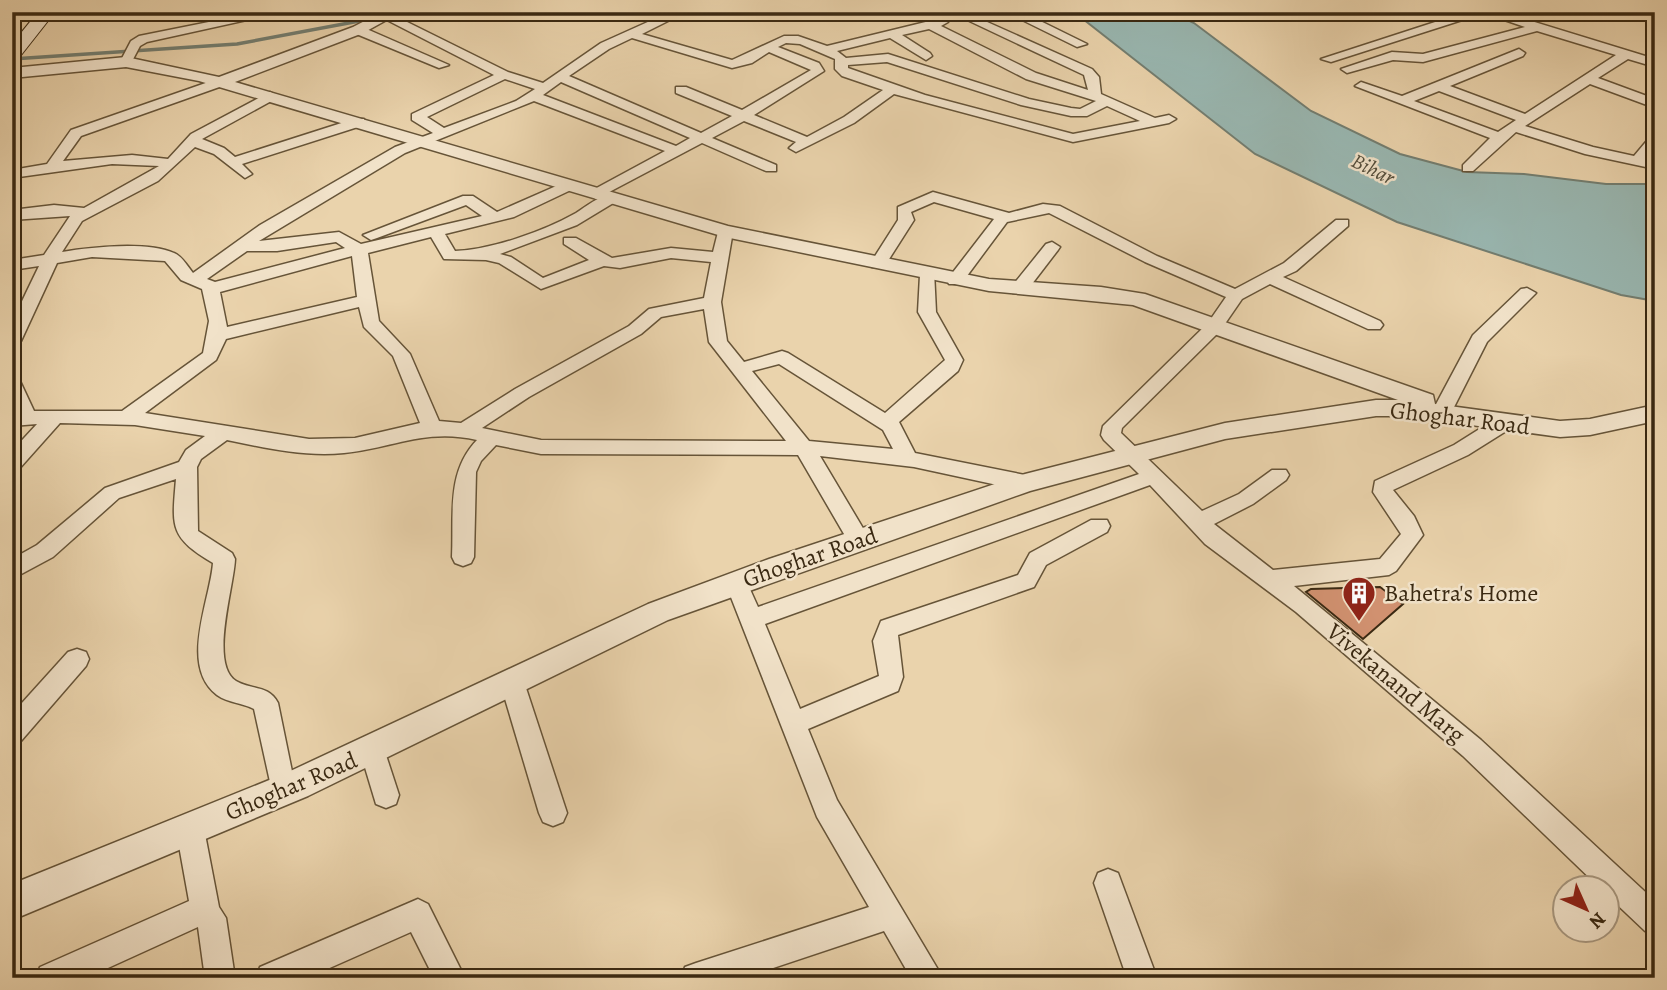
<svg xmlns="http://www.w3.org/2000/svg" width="1667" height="990" viewBox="0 0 1667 990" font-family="Alegreya,serif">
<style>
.water{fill:#99b7b1;stroke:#737e71;stroke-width:2}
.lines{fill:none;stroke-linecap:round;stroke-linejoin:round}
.stream{stroke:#737e71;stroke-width:3.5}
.building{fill:#d19170;stroke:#3a2912;stroke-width:2}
.minor-casing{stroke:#665438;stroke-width:3}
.tertiary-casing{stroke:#665438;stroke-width:3}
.secondary-casing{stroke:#3a2912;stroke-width:2}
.minor{fill:#f1e2c9;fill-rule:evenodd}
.tertiary{fill:#f1e2c9;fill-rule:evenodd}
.secondary{fill:#f1e2c9;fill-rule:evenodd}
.labels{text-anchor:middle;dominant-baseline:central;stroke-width:5;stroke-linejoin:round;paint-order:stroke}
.far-water-label{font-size:21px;font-style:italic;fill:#524c3a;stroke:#f1e2c9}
.street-label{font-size:24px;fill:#3a2912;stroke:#f1e2c9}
.poi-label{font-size:24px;fill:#3a2912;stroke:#f1e2c9;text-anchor:start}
</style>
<rect width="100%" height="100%" fill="#ead3ac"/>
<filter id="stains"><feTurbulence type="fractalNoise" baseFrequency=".00286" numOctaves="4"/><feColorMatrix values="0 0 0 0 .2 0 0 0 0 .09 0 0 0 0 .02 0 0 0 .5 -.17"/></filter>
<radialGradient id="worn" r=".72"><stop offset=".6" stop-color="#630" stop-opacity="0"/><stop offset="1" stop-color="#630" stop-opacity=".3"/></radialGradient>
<!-- water -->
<polygon class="water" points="1074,12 1171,12 1194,23 1311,111 1400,154 1467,172 1524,174 1606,184 1655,184 1655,301 1621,295 1397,222 1255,154"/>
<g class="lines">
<!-- stream -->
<polyline class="stream" points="12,59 237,44 370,19"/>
</g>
<!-- building -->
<polygon class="building" points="1380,587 1403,604 1363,639 1306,592 1311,589"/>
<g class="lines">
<defs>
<g id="minor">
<polygon points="259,12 283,12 147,42 140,46 130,65 120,62 131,41 139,36"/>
<path d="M670 12H686L642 34 732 60 784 36H798L827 46 942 18 948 22 941 26 1036 73 1088 90 1084 75 963 18V14L967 13 1092 69 1099 77 1101 94 1155 118 1169 115 1176 119 1169 123 1073 142 894 94 854 123 796 152 789 148 796 142 744 121 712 138 776 165V171H766L702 143 596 199 588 194 591 191 665 151 534 101 405 153 259 241 339 232 361 244 482 216 466 205 377 238 371 240 363 235 463 196H473L497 212 563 183H573V189L514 217 445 234 455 251C491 250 544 231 576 213 587 206 602 193 615 196V202L577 225 500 254 511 257 543 278 589 260 564 244V238H576L612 258 671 248 713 252 719 228H731L733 231 721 302 727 341 744 362 782 351 788 353 885 413 945 360 918 312 920 275 922 271H934L936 312 963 360 958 371 899 422 915 453 1025 475 1032 478 1035 483 1032 488 1025 491 914 467 820 456 870 540 867 546H851L798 455 541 454 496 445 481 461 476 472 474 557 471 563 463 566 455 563 452 557C454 515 446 472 477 440 426 428 393 448 344 453 305 457 265 448 227 440L201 459 197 467 198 531 232 553 235 559C234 587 209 664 236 681 251 690 269 685 278 703L296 791 292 800 283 804 274 800 254 709C243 703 228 703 217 695 179 666 210 601 213 563 169 537 172 527 176 479L119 498 53 557 12 579V559L37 545 105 488 179 462 186 450 205 436 135 425 60 423 19 469 12 471V451L37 424 12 426V412H15L12 377 19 379 34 411H122L203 353 209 321 202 289 181 280 165 261 92 257 57 263 21 341 12 347V322L39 266 12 270V260L44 255 70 216 12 220V210L54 205 84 208 159 166 112 164 12 178V170L47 164 71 130 220 78 226 82 225 85 81 136 63 161 132 155 168 159 191 134 270 92 277 96 275 99 202 139 224 148 235 157 354 119H364V125L242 164 252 174 245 178 214 154 195 147 158 181 82 221 62 252C91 247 147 241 174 253 182 256 188 267 193 273L260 225 395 147 433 133 412 120V114L494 75 385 19V15H393L508 72 543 83 601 43ZM929 29 1026 79 1096 101 1080 109 1071 108 1029 99 888 54 846 58 837 51 890 38 926 60 932 56 930 53 902 35ZM632 38 732 68 752 63 769 52 811 70 742 110 686 87H676V93L732 116 701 133 569 76 609 49ZM786 43 800 44 835 59V69L842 76 883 90 844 117 807 137 754 115 824 71 819 63 778 47ZM887 62 1021 105 1071 116H1087L1107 106 1140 121 1073 134 925 95 848 68V65ZM505 79 535 89 516 101 444 128 427 117ZM561 82 690 138 676 146 543 95ZM431 237 444 259 486 260 499 263 541 289 604 266 620 268 671 258 711 262 704 298 649 309 629 326 515 389 461 423 439 421 410 354 379 321 368 253ZM336 242 345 248 215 282 207 279 247 251H277ZM352 256 357 297 227 327 220 292ZM359 307 364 327 393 356 420 423 355 438 309 439 145 413 216 360 226 339ZM704 309 709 342 786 441 541 440 482 428 529 397 641 334 661 317ZM779 364 883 430 893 449 809 441 752 371Z"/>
<polygon points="1006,12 1022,12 1087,44 1077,47"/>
<path d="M1466 12H1502L1655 59V67L1628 59 1598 78 1655 99V108L1590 84 1525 126 1593 147 1634 156 1650 137 1655 136V149L1647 159 1655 161V169L1585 154 1516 132 1473 171H1463V165L1490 138 1355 86 1361 82 1402 96 1519 49 1525 53 1523 56 1450 86 1525 114 1616 55 1537 31 1423 62 1393 60 1347 73 1341 69 1392 52 1423 54 1525 27 1484 13 1331 62 1321 59ZM1439 91 1516 120 1498 132 1414 101Z"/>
<polygon points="354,27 362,27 449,65 439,68 354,33"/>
<polygon points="933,192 1009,213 1043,204 1060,206 1157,256 1235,289 1284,263 1336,220 1348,220 1348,226 1296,271 1283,277 1380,321 1383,325 1380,329 1368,329 1270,284 1242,299 1220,331 1122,428 1121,433 1202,511 1239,494 1272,470 1286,470 1289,475 1286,480 1253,504 1214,524 1273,570 1380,559 1401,534 1373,492 1375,481 1454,445 1497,418 1511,418 1514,423 1511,428 1468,455 1393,490 1414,516 1423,535 1396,571 1389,575 1294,586 1481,740 1655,901 1655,936 1645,931 1608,896 1608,888 1600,888 1463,756 1296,612 1205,544 1150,485 765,624 800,709 879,676 873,641 881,621 1018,575 1030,553 1091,520 1107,520 1110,526 1107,532 1046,565 1034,587 898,635 903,677 898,691 808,729 837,800 943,978 911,978 884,931 743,978 681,978 685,967 696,963 869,907 817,817 725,582 728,576 736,573 744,576 758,607 1139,474 1104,440 1101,435 1103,426 1208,323 1226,297 1145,262 1049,213 1007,222 961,284 949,284 947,280 994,219 934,202 911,212 914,220 884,267 872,267 870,264 898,220 898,207"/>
<polygon points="1052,242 1060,247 1058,250 1025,293 1013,293 1011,289 1013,285 1046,244"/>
<polygon points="1527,288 1536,293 1487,342 1451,413 1437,413 1434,408 1473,335 1521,289"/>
<polygon points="77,649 86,652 89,659 86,666 21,741 12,744 12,714 68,652"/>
<polygon points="512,671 521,674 524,682 567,813 563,822 553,826 543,822 539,813 500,682 503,674"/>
<polygon points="373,739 382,743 399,795 396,804 386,808 376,804 360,751 364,743"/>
<polygon points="190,816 200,820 204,829 219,907 226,918 235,978 205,978 198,927 86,978 36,978 40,967 189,901 176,829 180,820"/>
<polygon points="1108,869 1118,873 1157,978 1127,978 1094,883 1098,873"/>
<polygon points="418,899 428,904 465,978 434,978 411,932 307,978 256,978 260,967"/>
</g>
<polygon id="tertiary" points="382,12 401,12 363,33 235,82 728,226 989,279 1101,287 1145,294 1433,395 1435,404 1560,421 1590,419 1655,405 1655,421 1590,435 1560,437 1405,416 1376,416 1225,439 1030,491 668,620 308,796 12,920 12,884 284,774 648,604 769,559 1025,474 1225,423 1376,400 1398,400 1133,305 989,291 725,237 199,81 126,67 12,78 12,68 126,57 219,77 353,27"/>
<polygon id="secondary" points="38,12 55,12 18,59 12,60 12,44"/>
</defs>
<!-- minor casing -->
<use href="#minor" class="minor-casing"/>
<!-- tertiary casing -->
<use href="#tertiary" class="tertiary-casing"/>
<!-- secondary casing -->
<use href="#secondary" class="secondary-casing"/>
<!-- minor -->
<use href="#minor" class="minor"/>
<!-- tertiary -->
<use href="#tertiary" class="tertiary"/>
<!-- secondary -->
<use href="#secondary" class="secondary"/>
</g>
<!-- icons -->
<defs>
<symbol id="building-pin" viewBox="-11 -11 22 30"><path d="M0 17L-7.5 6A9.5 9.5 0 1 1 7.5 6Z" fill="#8f2418" stroke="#f1e2c9"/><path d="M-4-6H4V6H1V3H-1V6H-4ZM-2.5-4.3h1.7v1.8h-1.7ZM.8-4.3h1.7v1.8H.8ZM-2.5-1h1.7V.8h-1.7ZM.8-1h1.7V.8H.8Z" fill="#fff"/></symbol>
</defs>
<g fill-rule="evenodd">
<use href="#building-pin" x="1340" y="574" width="38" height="52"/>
</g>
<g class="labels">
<!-- far-water labels -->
<g class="far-water-label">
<text transform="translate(1373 169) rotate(26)">Bihar</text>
</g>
<!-- street labels -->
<g class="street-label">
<text transform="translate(1460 418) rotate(7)">Ghoghar Road</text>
<text transform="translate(810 557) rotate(-19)">Ghoghar Road</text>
<text transform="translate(1396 683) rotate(40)">Vivekanand Marg</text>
<text transform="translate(291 786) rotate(-23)">Ghoghar Road</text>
</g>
<!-- poi labels -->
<g class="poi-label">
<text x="1384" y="593">Bahetra's Home</text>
</g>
</g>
<!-- margin -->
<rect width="1667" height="990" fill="none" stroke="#ead3ac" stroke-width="42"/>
<rect x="14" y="14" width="1639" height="962" fill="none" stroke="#3a2912" stroke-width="3.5"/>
<rect x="21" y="21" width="1625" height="948" fill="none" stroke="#3a2912" stroke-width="2"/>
<!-- north arrow -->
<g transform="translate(1586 909) rotate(135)"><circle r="33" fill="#f1e2c9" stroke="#a89880" stroke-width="2"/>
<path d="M0-5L12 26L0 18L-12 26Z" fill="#8f2418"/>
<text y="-10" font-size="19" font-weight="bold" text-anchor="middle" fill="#3a2912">N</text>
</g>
<rect width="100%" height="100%" filter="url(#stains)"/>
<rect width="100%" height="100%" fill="url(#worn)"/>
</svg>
